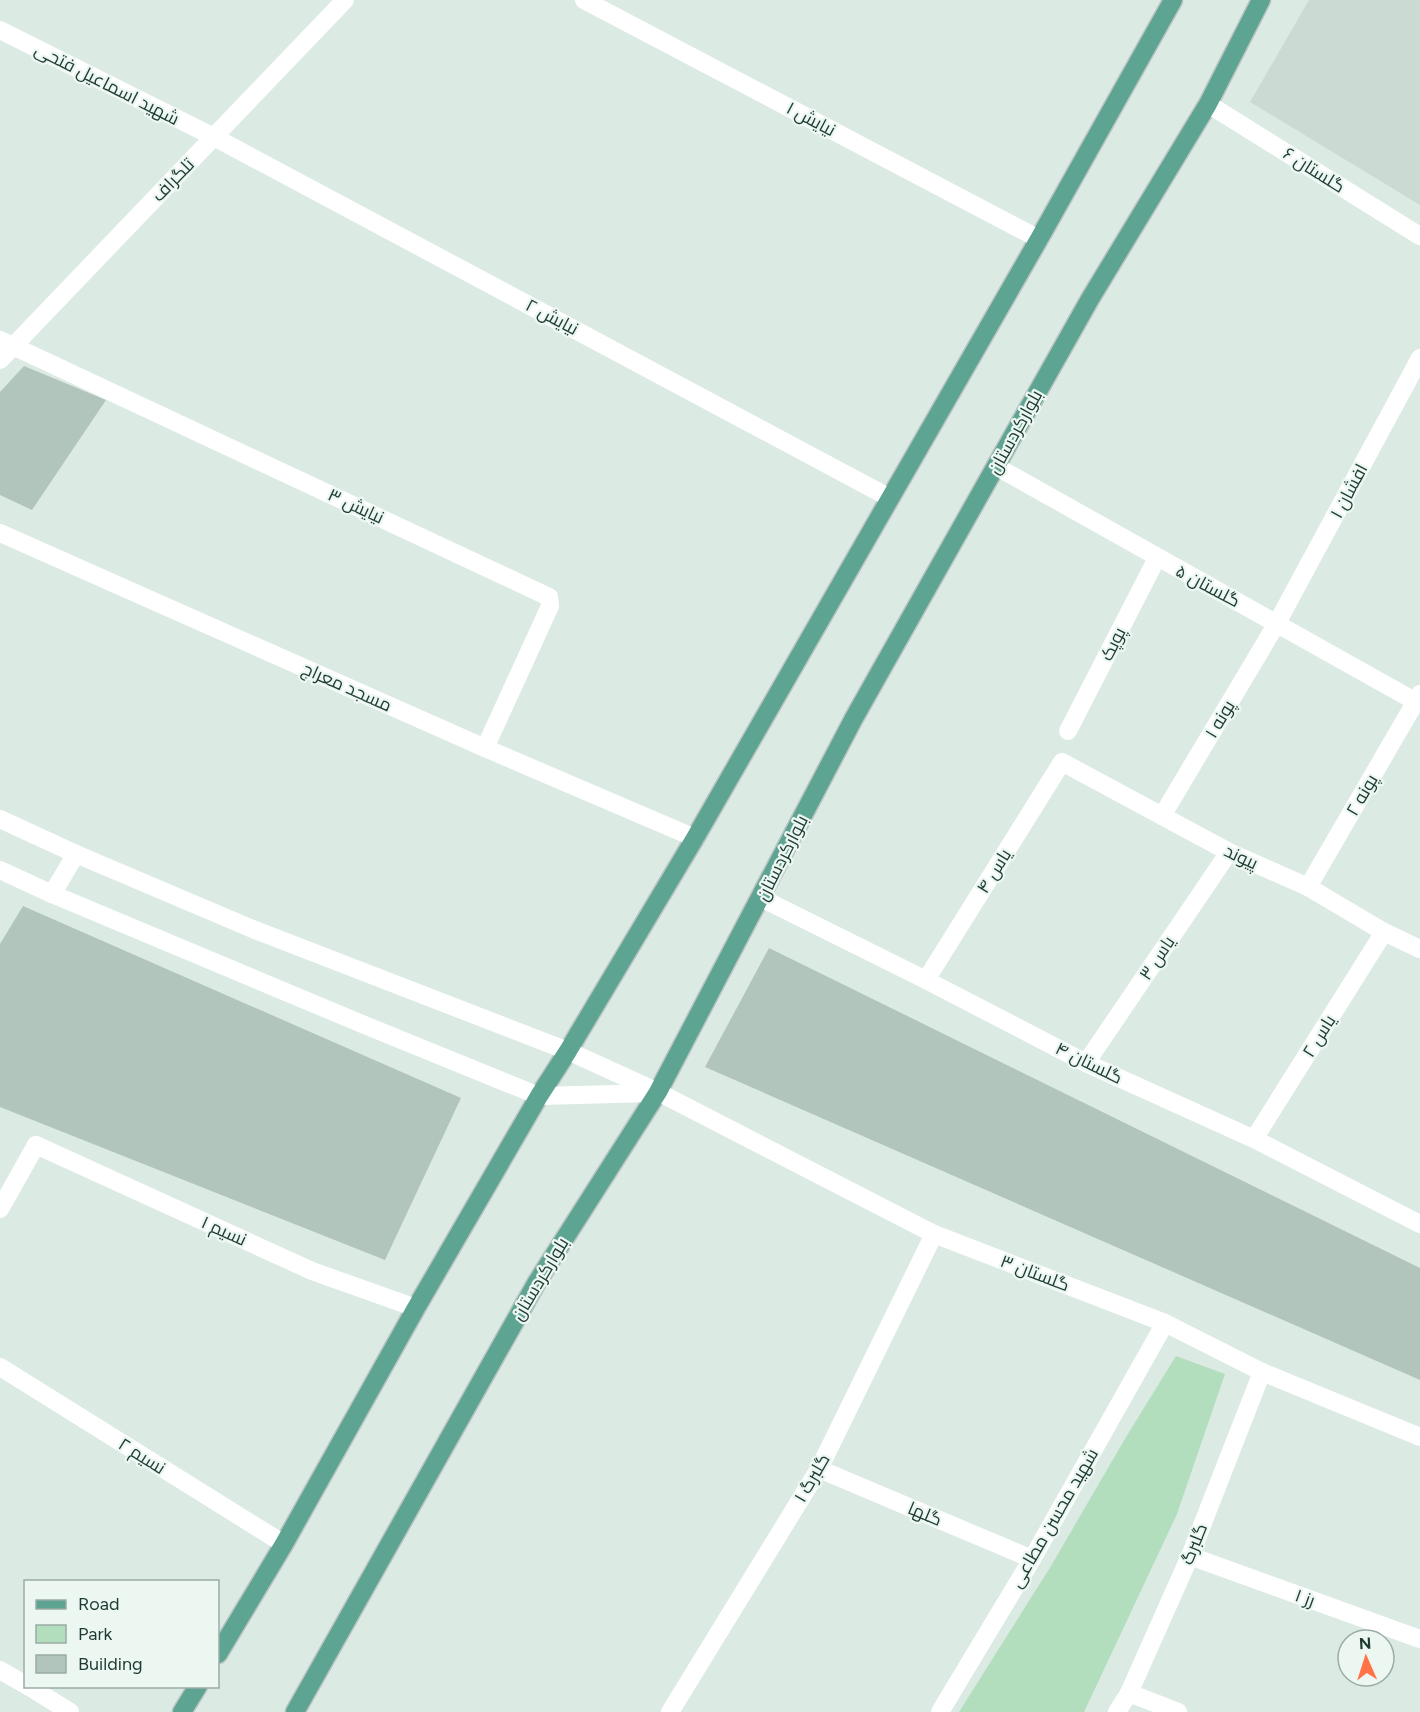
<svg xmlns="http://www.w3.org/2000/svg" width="1420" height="1712" viewBox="0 0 1420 1712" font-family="Figtree,Cairo,sans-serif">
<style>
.built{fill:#cbdad3}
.green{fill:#b3debe}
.building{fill:#b2c5bd}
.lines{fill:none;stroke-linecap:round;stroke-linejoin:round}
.primary-casing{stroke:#bbc4c2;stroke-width:21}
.service{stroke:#fff;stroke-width:18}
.minor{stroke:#fff;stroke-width:18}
.tertiary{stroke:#fff;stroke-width:18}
.primary{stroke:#5da492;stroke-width:18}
.labels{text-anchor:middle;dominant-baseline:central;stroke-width:4.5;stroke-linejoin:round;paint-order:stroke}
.street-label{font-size:18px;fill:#1d3b33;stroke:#edf7f2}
</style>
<rect width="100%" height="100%" fill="#dceae4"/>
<!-- built -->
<polygon class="built" points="1309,0 1420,0 1420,205 1250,102"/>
<!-- green -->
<polygon class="green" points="1176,1356 1225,1374 1177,1514 1084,1712 959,1712 1051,1566 1126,1437"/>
<!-- building -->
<g class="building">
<polygon points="24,366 106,400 32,510 0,495 0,392"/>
<polygon points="23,906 461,1098 385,1260 0,1107 0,944"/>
<polygon points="769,948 1420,1268 1420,1380 705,1067"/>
</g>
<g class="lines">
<defs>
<g id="primary">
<polyline points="218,1654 284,1544 416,1308 539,1096 568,1051 695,838 1039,239 1173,0"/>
<polyline points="182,1712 198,1686"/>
<polyline points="295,1712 537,1282 658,1092 854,718 1090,299 1208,104 1261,0"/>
</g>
</defs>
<!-- primary casing -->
<use href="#primary" class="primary-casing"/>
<!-- service -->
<g class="service">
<polyline points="36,1145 312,1271 416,1308"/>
<polyline points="0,1367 284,1544"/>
<polyline points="0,1670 26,1685"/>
<polyline points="28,1686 70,1712"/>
</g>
<!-- minor -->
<g class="minor">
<polyline points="584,0 1039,239"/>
<polyline points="0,30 214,137 890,498"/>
<polyline points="1208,104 1420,236"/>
<polyline points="0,340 549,597 550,606 485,748"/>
<polyline points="997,467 1420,704"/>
<polyline points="0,533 485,748 695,838"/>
<polyline points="1068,731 1157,558"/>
<polyline points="1162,816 1277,623 1420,358"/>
<polyline points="1308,887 1420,694"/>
<polyline points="761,898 926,980 1086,1063 1254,1139 1420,1224"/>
<polyline points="926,980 1062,762 1229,852 1308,887 1384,932 1420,949"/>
<polyline points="1086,1063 1229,852"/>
<polyline points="1254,1139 1384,932"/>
<polyline points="0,1209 36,1145"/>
<polyline points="819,1469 1032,1559"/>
<polyline points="1190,1556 1420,1639"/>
<polyline points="1129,1693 1178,1712"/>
<polyline points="670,1712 819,1469 934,1234"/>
<polyline points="940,1712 1032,1559 1165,1323"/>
<polyline points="1117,1712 1129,1693 1190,1556 1262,1372"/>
</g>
<!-- tertiary -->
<g class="tertiary">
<polyline points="0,360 345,0"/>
<polyline points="0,819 76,854 255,930 568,1051 658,1092 934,1234 1165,1323 1262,1372 1420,1437"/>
<polyline points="0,870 52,894 367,1026 539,1096 652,1093"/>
<polyline points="52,894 76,854"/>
</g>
<!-- primary -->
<use href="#primary" class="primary"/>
</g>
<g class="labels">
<!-- street labels -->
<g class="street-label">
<text transform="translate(107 84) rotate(27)">شهید اسماعیل فتحی</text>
<text transform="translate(811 119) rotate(28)">نیایش ۱</text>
<text transform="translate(1314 170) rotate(32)">گلستان ۶</text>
<text transform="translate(173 180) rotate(-46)">تلگراف</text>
<text transform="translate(552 317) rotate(28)">نیایش ۲</text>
<text transform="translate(1015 432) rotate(-61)">بلوارکردستان</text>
<text transform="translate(1349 491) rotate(-62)">افشان ۱</text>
<text transform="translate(356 506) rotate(25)">نیایش ۳</text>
<text transform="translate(1208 586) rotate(28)">گلستان ۵</text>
<text transform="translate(1113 644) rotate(-63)">پوپک</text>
<text transform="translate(347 687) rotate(24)">مسجد معراج</text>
<text transform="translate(1220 719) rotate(-59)">پونه ۱</text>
<text transform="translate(1362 795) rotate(-60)">پونه ۲</text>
<text transform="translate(1241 857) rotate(25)">پیوند</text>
<text transform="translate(782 858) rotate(-63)">بلوارکردستان</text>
<text transform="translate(994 871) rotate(-58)">یاس ۴</text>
<text transform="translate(1157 958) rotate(-56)">یاس ۳</text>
<text transform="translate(1319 1036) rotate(-58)">یاس ۲</text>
<text transform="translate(1089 1063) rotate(26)">گلستان ۴</text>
<text transform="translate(224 1231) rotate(24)">نسیم ۱</text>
<text transform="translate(1035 1273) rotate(21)">گلستان ۳</text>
<text transform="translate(540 1279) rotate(-59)">بلوارکردستان</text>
<text transform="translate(142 1456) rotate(32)">نسیم ۲</text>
<text transform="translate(812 1478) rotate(-60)">گلبرگ ۱</text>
<text transform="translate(925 1514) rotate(23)">گلها</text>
<text transform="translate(1054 1518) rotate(-60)">شهید محسن مطاعی</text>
<text transform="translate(1194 1544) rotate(-68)">گلبرگ</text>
<text transform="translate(1305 1598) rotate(20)">رز ۱</text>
</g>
</g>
<!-- legend -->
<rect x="24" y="1580" width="195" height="108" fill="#edf7f2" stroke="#9aaca6" stroke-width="1.5"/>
<rect x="36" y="1600" width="30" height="9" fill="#5da492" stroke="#9aaca6" stroke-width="1.5"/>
<text x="78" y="1610" font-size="18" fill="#1d3b33">Road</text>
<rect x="36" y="1625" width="30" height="18" fill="#b3debe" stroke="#9aaca6" stroke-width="1.5"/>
<text x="78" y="1640" font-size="18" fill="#1d3b33">Park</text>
<rect x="36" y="1655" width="30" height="18" fill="#b2c5bd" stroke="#9aaca6" stroke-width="1.5"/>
<text x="78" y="1670" font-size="18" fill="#1d3b33">Building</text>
<!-- north arrow -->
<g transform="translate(1366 1658) rotate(357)"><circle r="28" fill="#edf7f2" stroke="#9aaca6" stroke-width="1.5"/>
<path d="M0-4.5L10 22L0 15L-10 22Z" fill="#ff7346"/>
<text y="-9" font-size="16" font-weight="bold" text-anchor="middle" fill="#1d3b33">N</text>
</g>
</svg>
